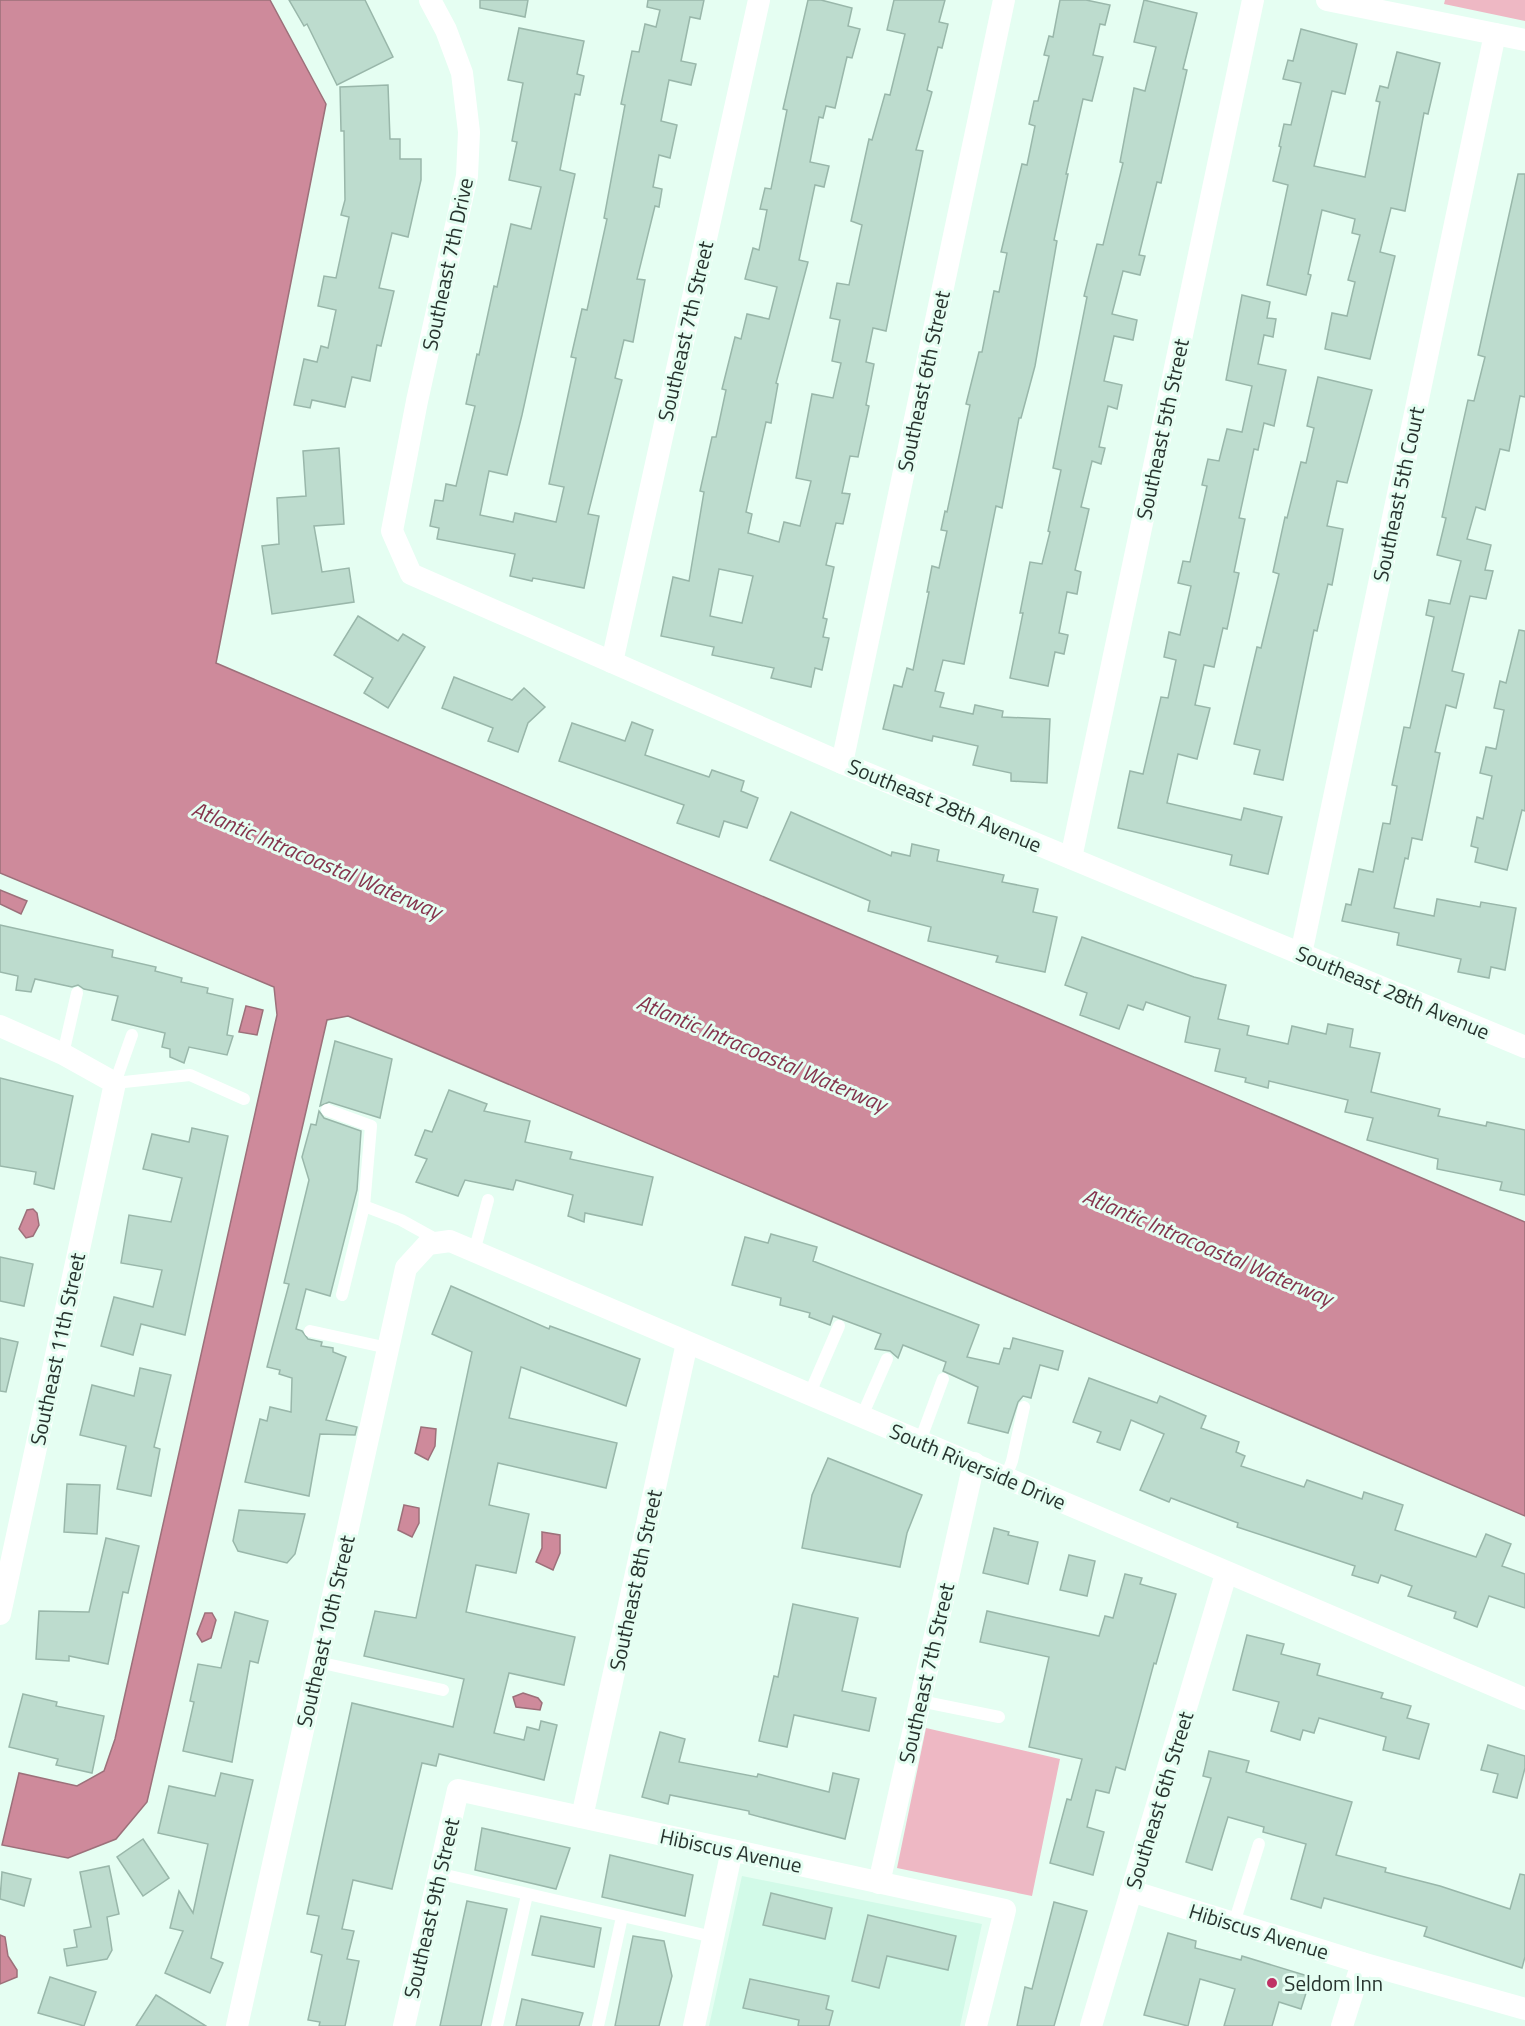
<svg xmlns="http://www.w3.org/2000/svg" width="1525" height="2026" viewBox="0 0 1525 2026" font-family="'Titillium Web',sans-serif">
<style>
.built{fill:#d2fae8}
.green{fill:#eeb8c4}
.water{fill:#ce8a9b;stroke:#9c707a;stroke-width:1.5}
.building{fill:#bddcce;stroke:#99b7aa;stroke-width:1.5;fill-rule:evenodd}
.lines{fill:none;stroke-linecap:round;stroke-linejoin:round}
.lane{stroke:#fff;stroke-width:12}
.street{stroke:#fff;stroke-width:22}
.poi-dot{fill:#bf3265;stroke:#e5fef2;stroke-width:2}
.labels{text-anchor:middle;dominant-baseline:central;stroke-width:6;stroke-linejoin:round;paint-order:stroke}
.street-label{font-size:21px;fill:#27332e;stroke:#e5fef2}
.poi-label{font-size:21px;fill:#27332e;stroke:#e5fef2;text-anchor:start}
.water-label{font-size:22px;font-style:italic;fill:#85344d;stroke:#e5fef2}
</style>
<rect width="100%" height="100%" fill="#e5fef2"/>
<!-- built -->
<polygon class="built" points="742,1876 982,1924 960,2026 709,2026"/>
<!-- green -->
<g class="green">
<polygon points="1445,0 1525,0 1525,21 1444,4"/>
<polygon points="926,1728 1060,1759 1032,1896 897,1868"/>
</g>
<!-- water -->
<g class="water">
<polygon points="0,0 270,0 326,104 216,663 1525,1222 1525,1516 348,1016 327,1020 147,1802 116,1839 68,1858 2,1845 19,1773 77,1786 104,1771 115,1739 277,1015 274,987 0,873"/>
<polygon points="0,890 27,901 21,914 0,904"/>
<polygon points="246,1006 263,1010 257,1035 239,1032"/>
<polygon points="33,1209 37,1213 39,1225 33,1236 26,1238 19,1229 27,1210"/>
<polygon points="421,1427 436,1429 435,1446 428,1460 415,1453"/>
<polygon points="404,1505 419,1508 419,1523 412,1537 398,1530"/>
<polygon points="542,1532 560,1535 560,1553 553,1570 536,1562 542,1548"/>
<polygon points="205,1613 212,1613 216,1620 211,1638 202,1642 197,1634"/>
<polygon points="523,1693 538,1698 542,1703 540,1710 516,1707 513,1697"/>
<polygon points="0,1935 5,1937 8,1956 17,1970 17,1977 0,1984"/>
</g>
<!-- building -->
<g class="building">
<polygon points="289,0 365,0 393,57 337,85 307,24 304,26"/>
<polygon points="480,0 528,0 525,17 480,8"/>
<polygon points="648,0 704,0 700,19 690,17 681,61 696,64 691,85 669,80 661,121 677,125 670,158 659,155 653,187 662,189 659,207 655,206 637,279 645,280 633,342 624,340 615,378 622,380 588,514 599,516 584,588 533,578 532,581 510,576 515,554 437,539 439,528 430,526 435,500 443,501 446,484 456,486 475,406 466,404 477,354 479,355 494,286 497,287 511,224 531,229 541,187 509,180 517,142 512,141 523,83 508,80 519,28 584,41 577,74 584,76 580,95 575,94 560,170 575,174 522,415 507,475 489,471 480,515 513,522 515,513 556,522 564,487 549,484 576,358 571,357 582,309 587,310 607,219 604,218 625,105 621,104 632,51 639,52 645,24 656,27 660,10 647,7"/>
<path d="M808 0H821L852 8 848 26 860 29 852 58 847 57 835 108 826 106 823 118 819 117 810 162 829 166 824 187 815 185 799 260 808 262 776 383 778 384 771 423 766 422 746 512 752 514 748 533 779 542 784 522 800 526 811 481 796 478 812 394 833 398 841 363 832 361 840 320 830 318 837 283 849 285 862 225 851 221 869 139 872 140 885 94 890 95 905 34 887 30 894 0H945L939 22 948 24 942 48 938 47 927 90 932 92 916 150 923 151 886 331 873 328 866 362 874 364 866 405 869 406 858 457 850 456 842 493 850 494 843 524 836 523 826 565 834 567 823 618 827 619 823 637 829 638 822 670 815 668 811 687 771 678 774 668 712 655 714 647 661 636 673 577 689 581 704 492 700 491 712 437H716L726 390 722 389 735 337 741 339 747 314 769 319 777 287 745 279 753 248 759 250 767 210 760 209 765 188 771 189 787 110 783 109ZM719 569 753 576 742 623 710 616Z"/>
<polygon points="1060,0 1086,0 1110,5 1105,25 1100,24 1093,55 1103,57 1092,101 1083,99 1066,174 1068,174 1054,240 1057,241 1035,366 1021,418 1019,418 1002,508 996,506 964,664 943,660 935,691 944,693 940,707 973,714 975,705 1003,711 1002,717 1050,719 1047,783 1011,781 1011,773 973,765 978,746 933,736 932,741 883,729 894,685 902,687 907,668 913,670 929,592 927,592 932,566 939,568 947,531 941,530 945,511 947,512 970,405 966,404 979,352 982,352 994,291 999,292 1007,253 1001,252 1022,164 1027,165 1035,126 1029,124 1034,101 1038,101 1049,56 1044,55 1049,36 1053,37"/>
<polygon points="1144,0 1197,13 1183,69 1187,70 1161,183 1157,182 1139,255 1145,256 1140,275 1123,271 1112,314 1137,320 1133,340 1114,336 1104,381 1122,385 1117,409 1108,406 1099,447 1105,448 1101,464 1092,461 1081,507 1089,509 1075,570 1081,572 1077,594 1067,592 1059,633 1068,635 1064,654 1055,652 1048,686 1010,678 1023,613 1020,613 1030,562 1042,564 1050,532 1048,531 1061,470 1053,468 1087,297 1084,296 1097,244 1103,245 1123,163 1120,162 1134,88 1145,91 1156,47 1134,42"/>
<polygon points="1301,29 1357,44 1345,94 1332,91 1314,166 1365,177 1380,102 1376,101 1380,86 1388,88 1397,52 1440,63 1428,114 1424,113 1405,211 1391,208 1380,252 1395,256 1370,359 1325,349 1332,313 1347,316 1355,282 1348,280 1360,235 1352,233 1355,219 1322,210 1308,274 1311,275 1306,295 1267,285 1288,185 1273,181 1281,147 1279,146 1284,124 1291,125 1301,83 1283,79 1288,60 1293,61"/>
<polygon points="388,85 390,139 400,139 400,159 421,159 421,180 408,237 392,233 379,288 394,291 381,346 377,345 370,381 352,377 345,407 312,400 310,408 294,405 304,359 317,362 321,346 328,348 336,310 318,306 324,276 336,278 349,217 341,215 345,200 344,131 341,131 340,87"/>
<polygon points="1518,174 1525,174 1525,397 1520,396 1509,451 1500,449 1485,510 1476,507 1467,539 1491,545 1485,570 1493,571 1486,599 1470,596 1452,671 1464,674 1456,708 1446,705 1435,752 1440,753 1422,840 1412,838 1408,859 1405,858 1394,908 1434,916 1437,899 1480,907 1481,902 1516,908 1505,970 1491,967 1489,978 1458,972 1461,959 1397,945 1399,933 1342,921 1346,904 1351,905 1359,869 1373,872 1383,823 1390,824 1397,786 1392,785 1404,727 1410,728 1434,617 1426,615 1429,600 1450,604 1461,561 1437,555 1446,518 1442,517 1468,400 1474,401 1485,357 1478,355"/>
<polygon points="1242,295 1270,302 1267,318 1276,319 1273,337 1264,335 1258,364 1286,370 1274,426 1264,423 1258,450 1254,449 1239,518 1245,519 1234,572 1239,573 1227,629 1223,628 1214,667 1204,665 1195,705 1210,708 1197,759 1178,754 1167,803 1241,820 1244,808 1282,817 1268,874 1230,865 1232,855 1118,828 1130,771 1143,774 1161,697 1168,698 1176,660 1164,657 1169,632 1180,635 1191,586 1178,583 1183,561 1190,562 1207,486 1202,485 1208,459 1219,461 1227,429 1242,432 1252,386 1226,380"/>
<polygon points="1318,377 1372,390 1347,483 1337,481 1327,526 1343,529 1332,585 1328,584 1317,631 1314,630 1283,780 1254,774 1260,750 1234,744 1257,647 1261,648 1279,574 1273,572 1285,517 1287,518 1301,462 1306,463 1314,428 1307,426"/>
<polygon points="339,448 344,524 314,526 322,572 349,568 354,602 272,614 262,546 279,544 277,498 306,496 303,451"/>
<polygon points="358,616 398,641 403,634 425,647 388,708 364,693 373,678 334,655"/>
<polygon points="1519,630 1525,631 1525,811 1522,810 1507,870 1475,862 1478,848 1471,846 1477,817 1483,819 1492,776 1480,773 1486,747 1496,749 1504,710 1494,708 1500,681 1506,683"/>
<polygon points="454,677 512,700 524,688 545,707 528,723 518,752 488,741 493,728 442,708"/>
<polygon points="632,722 653,730 645,755 709,777 712,770 744,781 741,791 758,798 747,828 724,821 719,837 677,823 684,805 559,761 572,723 625,741"/>
<polygon points="791,812 891,856 892,852 910,856 912,844 939,850 937,861 1004,875 1002,882 1038,889 1033,912 1057,917 1045,972 996,962 998,956 928,941 931,927 868,911 870,901 770,860"/>
<polygon points="0,925 113,950 112,957 156,967 155,971 182,978 181,982 208,988 207,993 233,999 227,1035 233,1036 227,1055 189,1047 184,1063 170,1057 170,1049 162,1047 165,1033 112,1020 118,996 84,989 78,985 72,987 35,979 31,992 16,990 18,976 0,972"/>
<polygon points="1082,937 1194,977 1226,985 1218,1019 1249,1026 1247,1035 1288,1044 1292,1026 1326,1034 1328,1024 1353,1029 1350,1047 1380,1053 1371,1092 1440,1109 1438,1116 1486,1126 1487,1122 1525,1130 1525,1195 1500,1190 1502,1182 1437,1169 1438,1159 1367,1140 1373,1118 1345,1112 1348,1100 1269,1081 1268,1088 1245,1082 1246,1078 1215,1071 1220,1049 1185,1042 1190,1017 1146,1002 1143,1010 1128,1005 1119,1029 1080,1015 1087,993 1065,985"/>
<polygon points="335,1041 392,1059 380,1118 329,1102 320,1106"/>
<polygon points="0,1078 73,1096 54,1189 34,1184 36,1172 0,1166"/>
<polygon points="449,1090 487,1104 484,1111 530,1121 525,1142 572,1152 570,1159 653,1177 642,1225 585,1213 584,1222 568,1216 573,1195 516,1180 513,1190 465,1180 458,1196 416,1182 427,1159 415,1155 425,1130 432,1132"/>
<polygon points="319,1111 324,1118 361,1131 357,1190 330,1296 306,1289 296,1329 302,1331 308,1339 322,1342 321,1346 333,1348 333,1352 346,1357 326,1420 357,1427 355,1435 320,1434 309,1496 245,1482 260,1419 267,1421 270,1407 291,1412 292,1378 279,1374 280,1370 267,1367 289,1284 284,1283 309,1180 302,1157 311,1124 316,1125"/>
<polygon points="192,1128 228,1136 185,1335 141,1324 133,1355 101,1346 114,1297 153,1307 162,1270 121,1263 129,1215 171,1222 182,1178 143,1169 152,1134 189,1142"/>
<polygon points="771,1234 817,1247 813,1261 979,1325 967,1357 999,1364 1004,1348 1010,1349 1013,1338 1063,1351 1058,1370 1040,1365 1031,1398 1023,1396 1018,1402 1008,1433 968,1423 978,1387 943,1371 946,1362 903,1345 898,1358 890,1351 875,1349 881,1334 833,1316 830,1325 809,1317 810,1313 780,1305 781,1298 732,1285 745,1237 768,1243"/>
<polygon points="0,1257 33,1264 24,1306 0,1301"/>
<polygon points="451,1286 549,1329 550,1326 640,1359 626,1406 521,1367 509,1418 617,1443 606,1488 498,1463 489,1505 529,1514 516,1573 476,1565 466,1612 575,1637 564,1685 509,1673 494,1733 524,1740 527,1727 539,1730 541,1721 557,1725 544,1780 439,1754 436,1766 422,1763 392,1889 353,1880 342,1929 354,1931 347,1959 359,1961 345,2026 319,2026 320,2022 308,2020 322,1955 311,1952 319,1916 307,1914 352,1703 453,1727 464,1679 364,1656 375,1611 416,1618 472,1352 432,1334"/>
<polygon points="0,1338 18,1342 6,1392 0,1391"/>
<polygon points="140,1368 171,1375 154,1447 160,1449 151,1496 117,1489 126,1446 80,1435 92,1385 134,1396"/>
<polygon points="1089,1378 1157,1403 1160,1396 1206,1416 1201,1428 1239,1442 1236,1452 1245,1456 1241,1466 1304,1487 1307,1480 1362,1499 1364,1492 1403,1505 1395,1530 1476,1557 1486,1534 1511,1544 1502,1566 1525,1574 1525,1608 1489,1596 1477,1627 1454,1618 1456,1612 1408,1596 1412,1586 1381,1575 1378,1583 1352,1575 1355,1566 1237,1527 1238,1523 1171,1498 1169,1502 1140,1490 1164,1434 1131,1420 1120,1450 1097,1442 1101,1432 1073,1422"/>
<polygon points="828,1458 922,1495 907,1533 900,1567 802,1548 812,1495"/>
<polygon points="67,1484 100,1485 97,1534 64,1532"/>
<polygon points="239,1510 305,1514 295,1554 287,1563 238,1551 233,1541"/>
<polygon points="994,1528 1009,1532 1008,1535 1038,1542 1028,1584 983,1573"/>
<polygon points="106,1538 139,1546 128,1593 123,1592 108,1664 69,1656 69,1661 36,1659 39,1611 89,1612"/>
<polygon points="1069,1555 1095,1561 1087,1596 1060,1590"/>
<polygon points="1125,1574 1142,1578 1140,1584 1176,1594 1156,1664 1154,1663 1125,1770 1116,1767 1109,1793 1096,1790 1087,1827 1104,1832 1093,1875 1050,1863 1067,1799 1071,1800 1082,1759 1029,1747 1049,1657 980,1642 987,1611 1099,1636 1105,1616 1113,1618"/>
<polygon points="793,1604 858,1618 842,1691 876,1698 869,1731 794,1715 787,1747 759,1741 774,1676 778,1677"/>
<polygon points="235,1612 268,1621 258,1663 250,1661 232,1762 183,1751 194,1702 190,1701 198,1664 221,1668"/>
<polygon points="1247,1635 1284,1644 1281,1654 1320,1664 1317,1675 1383,1693 1381,1698 1411,1706 1407,1718 1429,1724 1419,1759 1383,1750 1386,1737 1319,1718 1314,1733 1303,1730 1300,1740 1271,1731 1279,1702 1233,1690"/>
<polygon points="23,1694 57,1702 56,1706 104,1716 92,1773 56,1765 58,1759 9,1747"/>
<polygon points="660,1732 685,1739 679,1762 757,1777 758,1774 829,1792 833,1773 859,1779 845,1839 749,1814 749,1811 670,1795 668,1804 642,1797"/>
<polygon points="1488,1745 1525,1756 1525,1768 1517,1798 1493,1792 1498,1774 1481,1770"/>
<polygon points="1209,1751 1249,1761 1246,1772 1352,1802 1336,1855 1386,1868 1385,1872 1440,1886 1510,1909 1520,1874 1525,1875 1525,1957 1522,1968 1424,1936 1427,1927 1324,1898 1321,1908 1291,1899 1306,1844 1263,1832 1264,1827 1228,1817 1212,1870 1186,1862 1211,1778 1203,1776"/>
<polygon points="221,1773 253,1780 211,1958 223,1963 210,1993 165,1973 183,1931 170,1928 179,1891 193,1913 208,1844 158,1833 169,1786 215,1796"/>
<polygon points="482,1828 570,1848 556,1889 475,1870"/>
<polygon points="143,1839 169,1878 143,1896 117,1857"/>
<polygon points="610,1855 693,1875 685,1916 602,1897"/>
<polygon points="109,1866 119,1914 107,1917 112,1950 107,1959 67,1966 64,1949 77,1947 74,1930 91,1927 80,1872"/>
<polygon points="2,1872 31,1879 24,1906 0,1899"/>
<polygon points="771,1893 832,1908 825,1939 763,1925"/>
<polygon points="467,1901 507,1909 481,2026 440,2026"/>
<polygon points="1054,1902 1087,1911 1054,2026 1017,2026 1025,1987 1032,1989"/>
<polygon points="868,1915 956,1936 948,1970 887,1956 879,1988 852,1981"/>
<polygon points="541,1916 601,1928 594,1967 532,1955"/>
<polygon points="1168,1933 1196,1941 1195,1948 1241,1960 1242,1956 1311,1977 1301,2009 1279,2002 1272,2026 1224,2026 1235,1989 1200,1979 1188,2026 1144,2015"/>
<polygon points="633,1936 664,1941 672,1976 659,2026 615,2026"/>
<polygon points="50,1977 96,1992 84,2026 38,2013"/>
<polygon points="750,1979 829,1996 826,2009 833,2011 829,2026 798,2026 799,2020 743,2008"/>
<polygon points="156,1995 206,2026 136,2026"/>
<polygon points="522,1999 583,2013 579,2026 516,2026"/>
</g>
<g class="lines">
<!-- lane -->
<g class="lane">
<polyline points="132,1035 115,1083 190,1075 244,1099"/>
<polyline points="63,1054 77,993"/>
<polyline points="327,1110 371,1126 364,1206"/>
<polyline points="474,1252 488,1200"/>
<polyline points="342,1295 364,1206 401,1220 439,1241"/>
<polyline points="310,1331 388,1348"/>
<polyline points="809,1395 839,1326"/>
<polyline points="862,1416 887,1359"/>
<polyline points="920,1441 943,1379"/>
<polyline points="1006,1477 1012,1461 1024,1407"/>
<polyline points="318,1662 443,1690"/>
<polyline points="920,1701 999,1717"/>
<polyline points="437,1873 713,1937"/>
<polyline points="1234,1923 1259,1844"/>
<polyline points="497,2026 527,1895"/>
<polyline points="598,2026 622,1917"/>
</g>
<!-- street -->
<g class="street">
<polyline points="430,0 446,30 462,73 469,132 467,176 417,401 392,531 411,574 842,763 1525,1047"/>
<polyline points="1327,0 1525,40"/>
<polyline points="612,662 759,0"/>
<polyline points="842,763 1004,0"/>
<polyline points="1071,858 1253,0"/>
<polyline points="1301,954 1495,34"/>
<polyline points="0,1026 63,1054 115,1083 0,1614"/>
<polyline points="582,1817 687,1343"/>
<polyline points="879,1883 974,1463"/>
<polyline points="1131,1891 1362,1963 1525,2009"/>
<polyline points="237,2026 406,1268 428,1244 450,1241 1525,1699"/>
<polyline points="404,2026 458,1790 1005,1910 976,2026"/>
<polyline points="694,2026 732,1850"/>
<polyline points="1091,2026 1226,1574"/>
<polyline points="1342,2026 1362,1963"/>
</g>
</g>
<!-- markers -->
<circle class="poi-dot" cx="1272" cy="1983" r="6"/>
<g class="labels">
<!-- street labels -->
<g class="street-label">
<text transform="translate(447 264) rotate(-78)">Southeast 7th Drive</text>
<text transform="translate(685 331) rotate(-77)">Southeast 7th Street</text>
<text transform="translate(923 381) rotate(-78)">Southeast 6th Street</text>
<text transform="translate(1162 429) rotate(-78)">Southeast 5th Street</text>
<text transform="translate(1398 494) rotate(-78)">Southeast 5th Court</text>
<text transform="translate(945 805) rotate(23)">Southeast 28th Avenue</text>
<text transform="translate(1393 992) rotate(23)">Southeast 28th Avenue</text>
<text transform="translate(57 1349) rotate(-78)">Southeast 11th Street</text>
<text transform="translate(978 1466) rotate(23)">South Riverside Drive</text>
<text transform="translate(635 1580) rotate(-78)">Southeast 8th Street</text>
<text transform="translate(325 1631) rotate(-77)">Southeast 10th Street</text>
<text transform="translate(926 1673) rotate(-77)">Southeast 7th Street</text>
<text transform="translate(1159 1800) rotate(-73)">Southeast 6th Street</text>
<text transform="translate(731 1850) rotate(12)">Hibiscus Avenue</text>
<text transform="translate(431 1908) rotate(-77)">Southeast 9th Street</text>
<text transform="translate(1259 1931) rotate(17)">Hibiscus Avenue</text>
</g>
<!-- poi labels -->
<g class="poi-label">
<text x="1284" y="1983">Seldom Inn</text>
</g>
<!-- water labels -->
<g class="water-label">
<text transform="translate(317 860) rotate(23)">Atlantic Intracoastal Waterway</text>
<text transform="translate(762 1053) rotate(23)">Atlantic Intracoastal Waterway</text>
<text transform="translate(1208 1247) rotate(23)">Atlantic Intracoastal Waterway</text>
</g>
</g>
</svg>
